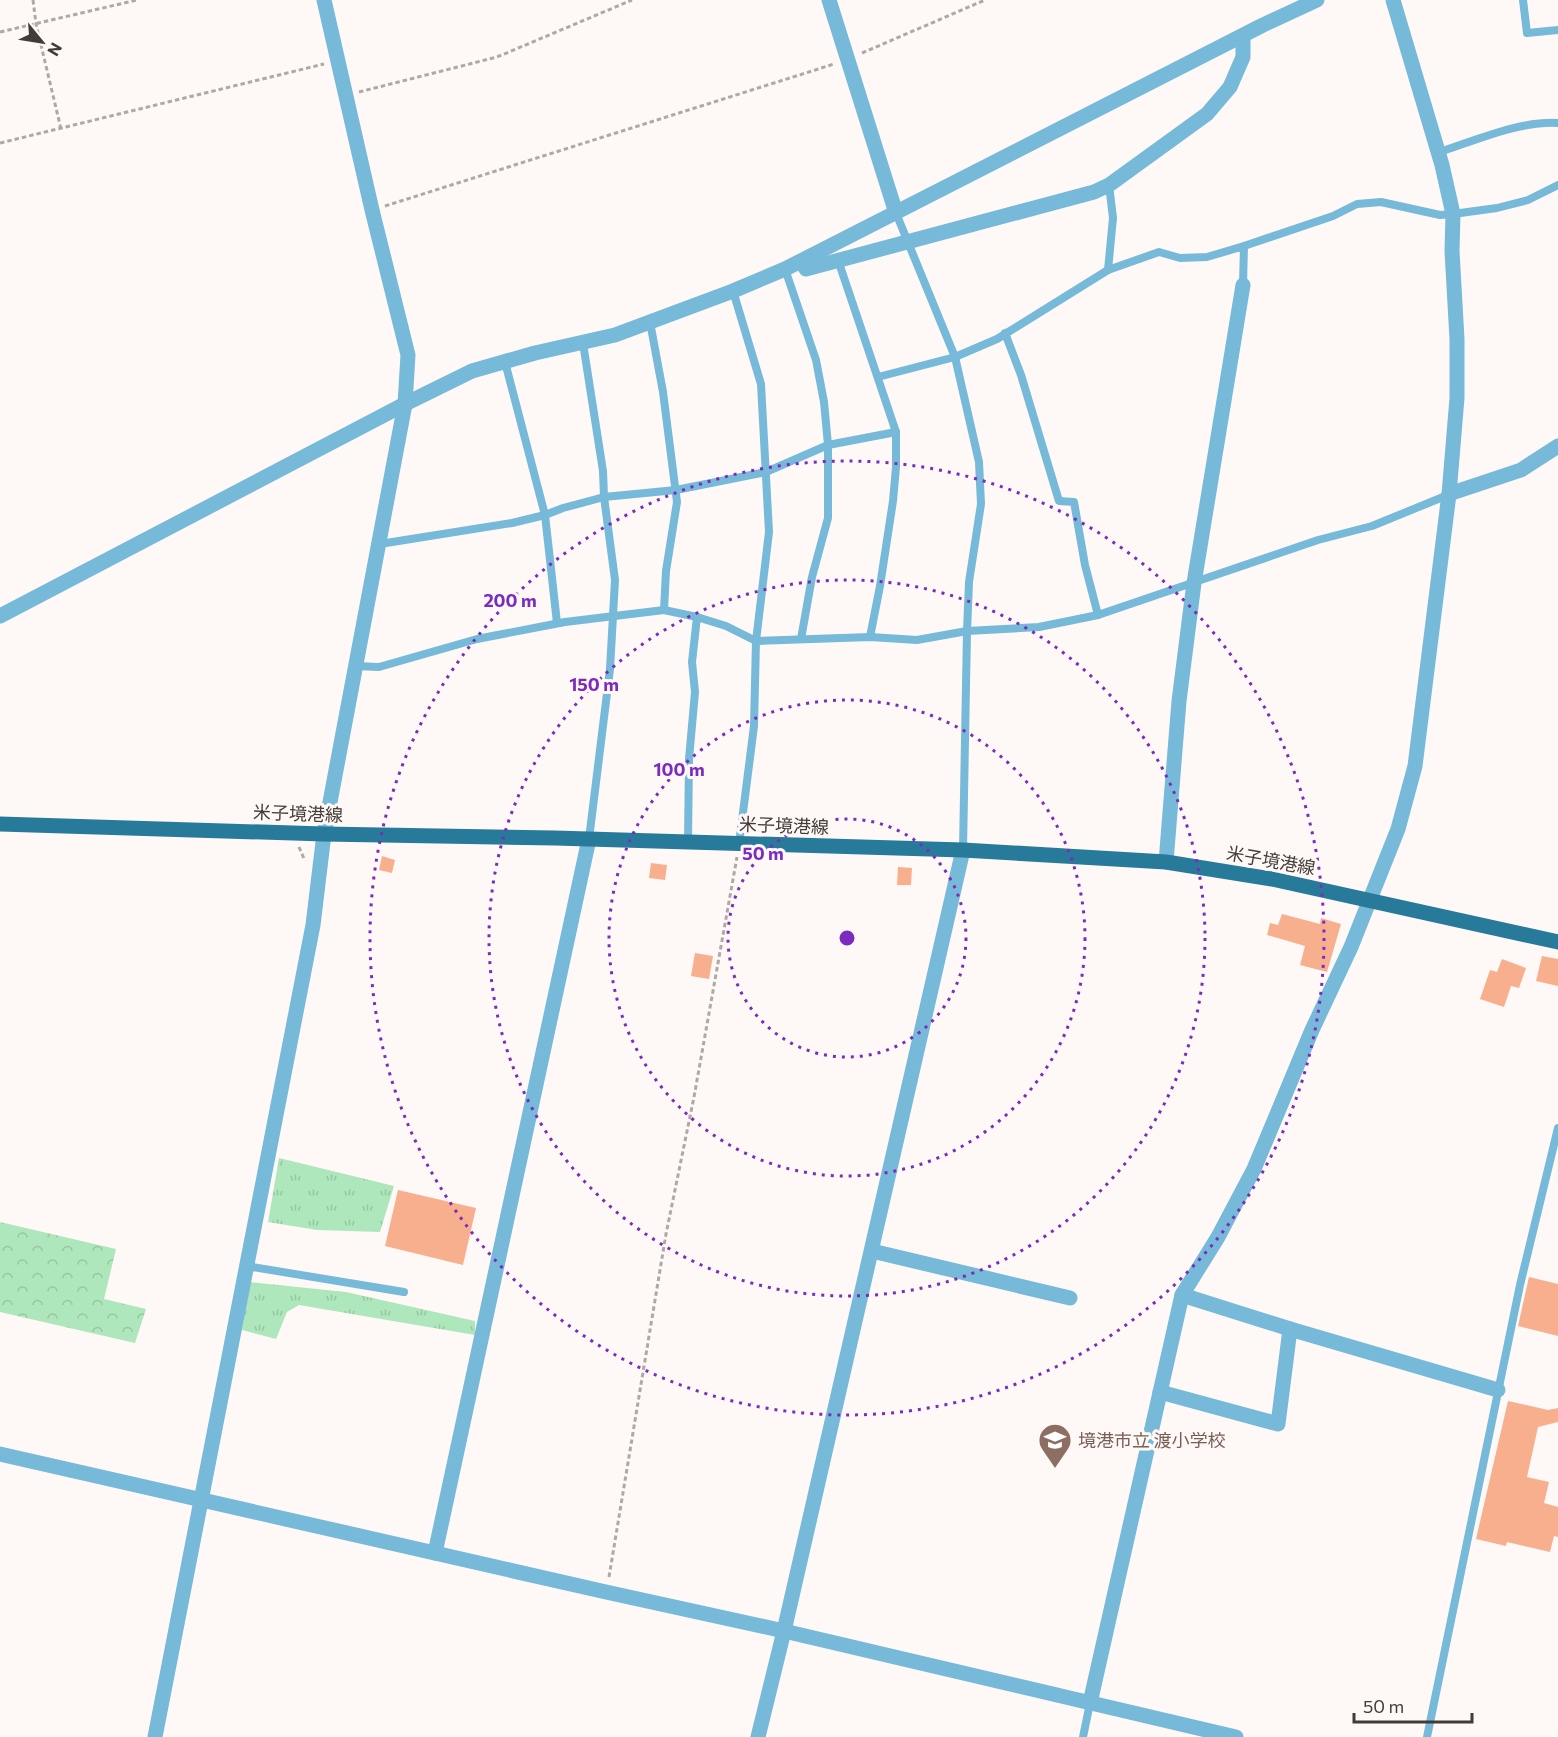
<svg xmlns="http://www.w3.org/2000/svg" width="1558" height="1737" viewBox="0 0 1558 1737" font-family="Commissioner,'Noto Sans JP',sans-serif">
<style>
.grass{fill:url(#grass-tufts)}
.forest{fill:url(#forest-crowns)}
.building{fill:#f8af8e}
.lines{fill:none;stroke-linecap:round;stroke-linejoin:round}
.path{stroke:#afa9a6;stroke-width:3;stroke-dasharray:4.5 3;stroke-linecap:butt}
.service{stroke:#76b9d8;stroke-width:8}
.minor{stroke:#76b9d8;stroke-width:15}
.tertiary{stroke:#76b9d8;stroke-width:15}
.primary{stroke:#287a9b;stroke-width:15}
.ring{fill:none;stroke:#7b2cbf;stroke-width:3;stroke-dasharray:3 6}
.labels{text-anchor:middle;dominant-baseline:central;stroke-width:6;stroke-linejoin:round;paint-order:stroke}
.street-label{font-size:18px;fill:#443b37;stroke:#fef9f7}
.education-label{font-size:18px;fill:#785e54;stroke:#fef9f7;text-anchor:start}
.centre{fill:#7b2cbf;stroke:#fef9f7;stroke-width:3}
.ring-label{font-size:18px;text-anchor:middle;font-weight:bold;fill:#7b2cbf;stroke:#fef9f7;stroke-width:6;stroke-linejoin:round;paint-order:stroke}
</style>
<defs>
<pattern id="grass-tufts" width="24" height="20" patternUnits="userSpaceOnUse" patternTransform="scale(1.5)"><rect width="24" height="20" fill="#ade7bb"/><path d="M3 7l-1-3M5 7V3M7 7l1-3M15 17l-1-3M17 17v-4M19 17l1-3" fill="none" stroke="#96c7a1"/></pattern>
<pattern id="forest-crowns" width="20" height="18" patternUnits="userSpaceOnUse" patternTransform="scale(1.5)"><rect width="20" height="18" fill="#ade7bb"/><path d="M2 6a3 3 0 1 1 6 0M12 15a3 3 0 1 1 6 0" fill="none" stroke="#96c7a1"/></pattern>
</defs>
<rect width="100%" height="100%" fill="#fef9f7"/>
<!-- grass -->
<g class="grass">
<polygon points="279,1158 394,1186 380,1232 317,1230 268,1222"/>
<polygon points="250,1282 346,1292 475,1321 475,1335 299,1305 287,1312 276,1339 242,1330"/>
</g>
<!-- forest -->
<polygon class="forest" points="0,1222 116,1249 104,1299 146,1309 135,1343 0,1312"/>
<!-- building -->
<g class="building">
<polygon points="382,856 395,860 392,873 379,870"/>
<polygon points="651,863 667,865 665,880 649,878"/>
<polygon points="898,867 912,868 911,885 897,885"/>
<polygon points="1282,914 1320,924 1321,918 1341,924 1327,972 1300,965 1305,946 1267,935 1270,923 1278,925"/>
<polygon points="695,953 713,956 709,979 691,976"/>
<polygon points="1542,956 1558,959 1558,986 1536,981"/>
<polygon points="1502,959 1526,968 1519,988 1511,986 1504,1007 1480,999 1490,970 1497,972"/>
<polygon points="398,1190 476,1208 463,1265 385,1246"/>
<polygon points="1529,1277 1558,1284 1558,1336 1518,1326"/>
<polygon points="1508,1401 1548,1410 1558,1408 1558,1422 1538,1427 1527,1477 1549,1482 1544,1503 1558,1507 1558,1537 1554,1536 1550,1552 1507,1542 1506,1546 1476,1539"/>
</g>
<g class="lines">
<!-- path -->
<g class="path">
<polyline points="33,0 36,24 61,129"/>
<polyline points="0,32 137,0"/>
<polyline points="862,53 985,0"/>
<polyline points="359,92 497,57 632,0"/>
<polyline points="0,143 324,64"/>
<polyline points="385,206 834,64"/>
<polyline points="299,847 305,861"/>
<polyline points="609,1577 666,1234 694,1097 737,857"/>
</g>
<!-- service -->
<g class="service">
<polyline points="1523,0 1527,33 1558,30"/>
<path d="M1439 152C1477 140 1518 121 1558 123"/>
<polyline points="896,213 955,357 979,462 981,504 969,582 967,631 963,850"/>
<polyline points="1244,246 1333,216 1357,204 1381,202 1440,215 1453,214 1497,208 1528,200 1558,185"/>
<polyline points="838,260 896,432 896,467 893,501 880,586 870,637"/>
<polyline points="1108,270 1159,252 1180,258 1207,257 1244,246 1243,285"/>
<polyline points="733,291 761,384 769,532 756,641 754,726 739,844"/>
<polyline points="650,322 663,392 677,502 666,571 664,610"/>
<polyline points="1005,333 1021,375 1059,501 1074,502 1085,565 1098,615"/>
<polyline points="583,343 603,471 604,497 615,580 610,669 589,839"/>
<polyline points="878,377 955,357 997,339 1108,270 1113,218 1109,185"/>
<polyline points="378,542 386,543 512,523 545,515 505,362"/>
<polyline points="557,623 545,515 563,508 604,497 676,490 766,472 828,445 824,402 816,360 785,269"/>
<polyline points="801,639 812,577 828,518 828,445 896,432"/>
<polyline points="354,666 379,667 477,639 565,622 664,610 697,617 726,626 756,641 870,637 917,640 967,631 1039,627 1098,615 1318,540 1372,526 1448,495"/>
<polyline points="688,842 689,759 695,692 692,662 697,617"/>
<polyline points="246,1266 404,1292"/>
<polyline points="1083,1737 1090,1703"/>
<polyline points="1427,1737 1520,1285 1558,1128"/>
</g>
<!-- minor -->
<g class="minor">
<polyline points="829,0 896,213"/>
<polyline points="801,262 806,269 1038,207 1094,192 1109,185 1207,114 1230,87 1243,57 1243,36"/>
<polyline points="1449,494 1521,470 1558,446"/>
<polyline points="0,616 405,404 472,371 535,353 615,335 733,291 785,269 1263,25 1317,0"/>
<polyline points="1166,862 1179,701 1194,583 1243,285"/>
<polyline points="872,1251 1070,1298"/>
<polyline points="1290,1329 1498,1390"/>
<polyline points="1160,1392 1278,1424 1290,1329 1182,1295"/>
<polyline points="0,1454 606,1592 784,1631 1236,1737"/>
<polyline points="435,1553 589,839"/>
<polyline points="1090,1703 1182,1295 1218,1237 1254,1169 1312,1030 1351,947 1398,829 1415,766 1449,494 1457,398 1457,339 1452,251 1453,214 1442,165 1393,0"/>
<polyline points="758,1737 784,1631"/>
</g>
<!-- tertiary -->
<g class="tertiary">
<polyline points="784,1631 963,850"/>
<polyline points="155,1737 313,925 324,834 405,404 408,355 372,210 324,0"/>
</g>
<!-- primary -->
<polyline class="primary" points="0,824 324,834 555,838 963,850 1166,862 1272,879 1558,942"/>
</g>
<!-- distance rings -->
<g class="ring">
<circle cx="847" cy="938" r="119"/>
<circle cx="847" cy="938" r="238"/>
<circle cx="847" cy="938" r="358"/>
<circle cx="847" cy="938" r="477"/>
</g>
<!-- icons -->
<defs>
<symbol id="school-pin" viewBox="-11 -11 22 30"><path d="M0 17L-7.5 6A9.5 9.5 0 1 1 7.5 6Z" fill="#8d6e63" stroke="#fef9f7"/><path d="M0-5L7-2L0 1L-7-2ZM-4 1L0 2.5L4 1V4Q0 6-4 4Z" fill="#fff"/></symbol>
</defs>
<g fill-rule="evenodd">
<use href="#school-pin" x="1036" y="1421" width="38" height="52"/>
</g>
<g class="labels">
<!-- street labels -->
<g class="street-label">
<text transform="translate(298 813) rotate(2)">米子境港線</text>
<text transform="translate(784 825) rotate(2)">米子境港線</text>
<text transform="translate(1271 860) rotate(10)">米子境港線</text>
</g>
<!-- education labels -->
<g class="education-label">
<text x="1078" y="1440">境港市立 渡小学校</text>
</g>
</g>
<circle cx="847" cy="938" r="9" class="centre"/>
<g class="ring-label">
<text x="510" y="607">200 m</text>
<text x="594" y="691">150 m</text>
<text x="679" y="776">100 m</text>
<text x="763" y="860">50 m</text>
</g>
<!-- north arrow -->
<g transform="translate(42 42) rotate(120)" stroke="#fef9f7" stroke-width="4.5" paint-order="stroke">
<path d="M0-4.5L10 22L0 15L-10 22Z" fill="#443b37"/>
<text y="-9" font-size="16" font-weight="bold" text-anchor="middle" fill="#443b37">N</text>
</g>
<!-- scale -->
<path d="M1354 1713v9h118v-9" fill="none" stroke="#443b37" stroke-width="3"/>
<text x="1363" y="1713" font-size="18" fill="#443b37" stroke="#fef9f7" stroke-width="4.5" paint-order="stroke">50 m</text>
</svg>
